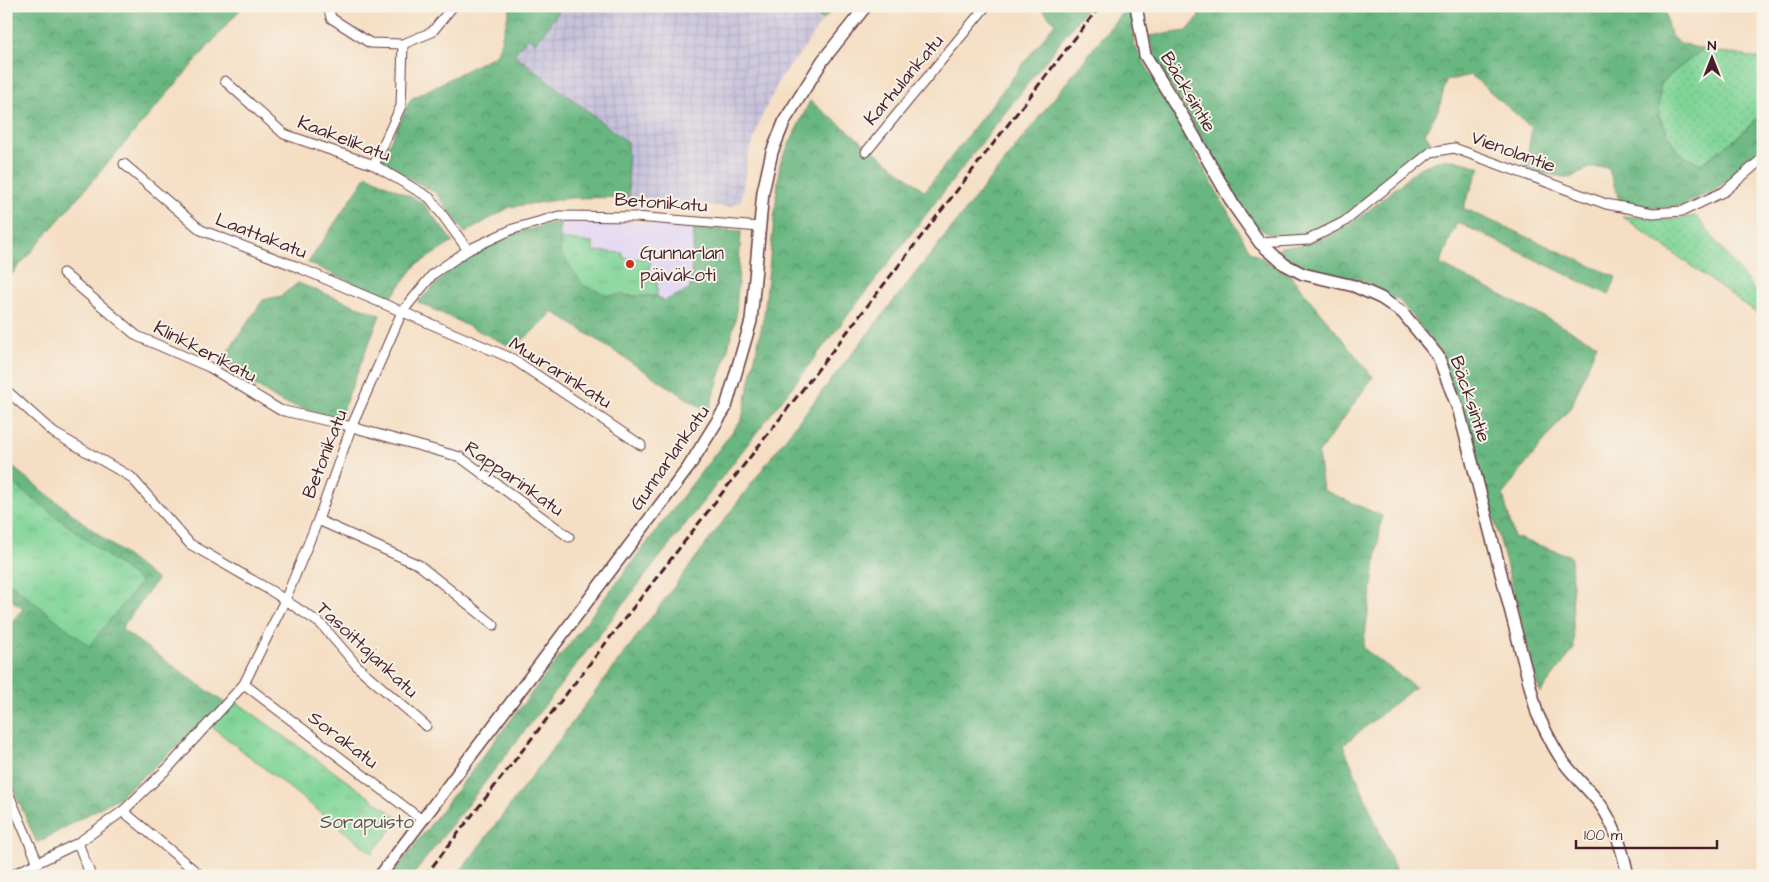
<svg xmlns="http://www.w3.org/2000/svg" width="1769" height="882" viewBox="0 0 1769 882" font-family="'Architects Daughter',sans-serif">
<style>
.built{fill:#e1d4f4}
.industrial{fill:url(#industrial-grid)}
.grass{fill:url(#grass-dots);stroke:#647a61}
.forest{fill:url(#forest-crowns);stroke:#586a56}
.park{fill:url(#park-tufts);stroke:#647a61}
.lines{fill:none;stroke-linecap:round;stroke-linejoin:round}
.street-casing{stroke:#643c42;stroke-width:11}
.secondary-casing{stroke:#643c42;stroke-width:14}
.street{stroke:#fff;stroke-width:9}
.secondary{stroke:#fff;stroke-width:11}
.rail{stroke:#4a1f2b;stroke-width:3;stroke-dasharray:8 4;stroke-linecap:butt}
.poi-dot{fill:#c8321e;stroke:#f7f3e8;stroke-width:2}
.labels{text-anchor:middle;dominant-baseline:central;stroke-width:4;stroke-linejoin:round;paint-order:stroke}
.street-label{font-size:19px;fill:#4a1f2b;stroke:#f7f3e8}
.poi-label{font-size:19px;fill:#4a1f2b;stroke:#f7f3e8;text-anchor:start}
.park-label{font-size:19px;fill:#5a554b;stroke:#f7f3e8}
</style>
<defs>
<pattern id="industrial-grid" width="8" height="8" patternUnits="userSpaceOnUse" patternTransform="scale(1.25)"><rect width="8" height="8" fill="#c5c0db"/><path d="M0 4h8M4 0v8" fill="none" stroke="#aba5bc"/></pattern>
<pattern id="grass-dots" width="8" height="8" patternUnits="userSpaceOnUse" patternTransform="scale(1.25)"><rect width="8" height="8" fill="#7fd497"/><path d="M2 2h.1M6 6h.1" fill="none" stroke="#6fb682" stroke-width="1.8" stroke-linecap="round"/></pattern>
<pattern id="forest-crowns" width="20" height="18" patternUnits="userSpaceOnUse" patternTransform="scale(1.25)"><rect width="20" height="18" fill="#67b680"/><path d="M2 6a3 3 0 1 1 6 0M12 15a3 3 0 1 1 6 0" fill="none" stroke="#579369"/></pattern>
<pattern id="park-tufts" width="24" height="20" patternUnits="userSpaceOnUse" patternTransform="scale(1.25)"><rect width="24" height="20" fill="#7fd497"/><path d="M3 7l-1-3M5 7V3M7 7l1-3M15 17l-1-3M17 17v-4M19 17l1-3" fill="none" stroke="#6fb682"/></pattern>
</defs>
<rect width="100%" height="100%" fill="#f7f3e8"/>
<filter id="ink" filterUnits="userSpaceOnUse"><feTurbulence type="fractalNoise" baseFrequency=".02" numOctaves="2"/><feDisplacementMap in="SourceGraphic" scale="10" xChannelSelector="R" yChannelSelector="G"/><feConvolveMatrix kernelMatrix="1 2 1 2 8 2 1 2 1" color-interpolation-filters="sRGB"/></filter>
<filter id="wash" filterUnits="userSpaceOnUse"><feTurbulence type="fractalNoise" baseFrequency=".0096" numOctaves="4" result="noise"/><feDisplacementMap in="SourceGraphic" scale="20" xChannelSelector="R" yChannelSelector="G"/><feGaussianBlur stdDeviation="1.12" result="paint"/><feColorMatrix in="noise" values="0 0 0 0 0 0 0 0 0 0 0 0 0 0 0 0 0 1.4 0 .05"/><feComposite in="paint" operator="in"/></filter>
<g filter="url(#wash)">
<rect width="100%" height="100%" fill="#f5dec3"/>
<!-- built -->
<polygon class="built" points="598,219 694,228 690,290 664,301 560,251 560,221"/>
<!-- industrial -->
<polygon class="industrial" points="563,6 806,6 823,20 804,48 780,79 761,118 747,160 741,201 729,207 629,197 627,142 514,54 528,37 535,42"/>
<!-- grass -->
<g class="grass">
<polygon points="1703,49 1763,59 1762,114 1734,140 1701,164 1677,152 1659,116 1660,83"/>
<polygon points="1622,216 1666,220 1696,216 1763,301 1763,318"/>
</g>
<!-- forest -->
<g class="forest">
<polygon points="6,6 243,6 6,281"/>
<polygon points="511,6 563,6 535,43 528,37 514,54 627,142 629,197 570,198 510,207 465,233 436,193 380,162 411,99 497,54"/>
<polygon points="806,6 837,6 823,20"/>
<polygon points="1039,6 1088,6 412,876 391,876 742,419 764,315 780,163 810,101 925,191 1055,23"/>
<polygon points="1127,6 1131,6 1134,44 1250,251 1290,275 1373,377 1318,454 1323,490 1382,516 1363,648 1415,687 1343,745 1398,876 457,876 794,427"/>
<path d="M1196 6H1665C1669 41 1669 41 1703 49L1660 83 1659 116 1677 152 1701 164 1734 140 1763 114V151L1717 189 1679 207 1651 208 1620 203 1608 167 1588 168 1570 178 1525 170 1532 128 1471 75 1446 81 1439 108 1425 133 1434 147 1424 151 1340 219 1300 235 1273 236 1253 225 1158 65 1149 36 1187 31 1199 17Z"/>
<polygon points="1440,160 1454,160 1480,167 1463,208 1616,277 1609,295 1457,222 1440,264 1597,344 1572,405 1503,494 1514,537 1571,556 1574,649 1540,693 1489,499 1440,351 1400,301 1365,281 1315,272 1276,251 1281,247 1302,245 1331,235 1367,212 1419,168"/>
<polygon points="367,175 423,203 453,242 416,265 390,299 308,263"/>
<polygon points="560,221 560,251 641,296 657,296 664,301 690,289 694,228 741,231 736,317 725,360 708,412 552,311 548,317 514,348 418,302 463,258 507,236"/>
<polygon points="298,283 380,315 339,419 281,402 220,363 263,300 281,296"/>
<polygon points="6,462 157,580 121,629 236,711 185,740 119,797 37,843 15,793 6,759 6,628 23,609 6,596"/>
</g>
<!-- park -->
<g class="park">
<polygon points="560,239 593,243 593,251 623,253 623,258 650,259 649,281 657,282 657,296 607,295 583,285 560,251"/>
<polygon points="6,478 141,582 89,646 6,580"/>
<polygon points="235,701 400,819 372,853 212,727"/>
</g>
</g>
<g filter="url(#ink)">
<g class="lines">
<defs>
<g id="street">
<polyline points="332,6 329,9 331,18 370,43 403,44 432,32 453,6"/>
<polyline points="225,81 284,134 374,165 430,198 468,250"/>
<polyline points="866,152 986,6"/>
<polyline points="124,164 201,230 295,266 513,359 641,445"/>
<polyline points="374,165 401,106 403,44"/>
<polyline points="1260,243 1308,240 1344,222 1431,152 1454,148 1606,204 1653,213 1683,211 1725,191 1763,158"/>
<polyline points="63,273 137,336 209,367 280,410 341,424 460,457 569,537"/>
<polyline points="6,390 54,433 131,477 190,544 273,592 321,624 359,668 426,726"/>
<polyline points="318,520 419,565 494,625"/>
<polyline points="244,684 422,820"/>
<polyline points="6,788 38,863"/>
<polyline points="123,811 201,876"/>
<polyline points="78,843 91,876"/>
<polyline points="10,876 78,843 123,811 170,766 244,684 285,600 318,520 351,428 402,312 433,274 468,250 513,229 559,216 636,217 760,227"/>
</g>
<g id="secondary">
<path d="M1136 6 1145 55 1185 120 1234 206 1260 243 1284 264 1303 274 1354 286 1381 298 1403 313 1438 356 1459 411 1537 713C1544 728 1551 743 1560 757 1571 774 1588 788 1600 804 1615 825 1623 851 1628 876"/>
<polyline points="380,876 688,468 726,407 751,321 763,192 772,152 785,120 823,60 866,6"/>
</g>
</defs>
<!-- street casing -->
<use href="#street" class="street-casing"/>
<!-- secondary casing -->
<use href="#secondary" class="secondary-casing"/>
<!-- street -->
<use href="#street" class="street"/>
<!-- secondary -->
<use href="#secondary" class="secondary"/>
<!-- rail -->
<polyline class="rail" points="425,876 1100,6"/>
</g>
</g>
<!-- markers -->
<circle class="poi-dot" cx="630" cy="264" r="5"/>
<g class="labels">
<!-- street labels -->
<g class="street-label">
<text transform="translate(904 80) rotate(-50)">Karhulankatu</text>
<text transform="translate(1188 92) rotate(59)">Bäcksintie</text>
<text transform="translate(344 139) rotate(21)">Kaakelikatu</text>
<text transform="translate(1513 152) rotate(20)">Vienolantie</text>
<text transform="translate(661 203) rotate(4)">Betonikatu</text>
<text transform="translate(261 236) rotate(21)">Laattakatu</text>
<text transform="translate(205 352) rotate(27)">Klinkkerikatu</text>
<text transform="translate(560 373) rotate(32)">Muurarinkatu</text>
<text transform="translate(1470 399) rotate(71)">Bäcksintie</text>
<text transform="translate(325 454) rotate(-69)">Betonikatu</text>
<text transform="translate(670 458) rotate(-55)">Gunnarlankatu</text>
<text transform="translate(514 479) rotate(35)">Rapparinkatu</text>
<text transform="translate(367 650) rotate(43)">Tasoittajankatu</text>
<text transform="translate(343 740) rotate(37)">Sorakatu</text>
</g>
<!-- poi labels -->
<g class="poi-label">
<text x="640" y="253">Gunnarlan<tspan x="640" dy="22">päiväkoti</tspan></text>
</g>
<!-- park labels -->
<g class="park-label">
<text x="367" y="822">Sorapuisto</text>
</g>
</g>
<!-- margin -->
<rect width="1769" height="882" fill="none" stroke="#f7f3e8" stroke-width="25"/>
<!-- north arrow -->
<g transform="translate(1712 58)" stroke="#f7f3e8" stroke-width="4" paint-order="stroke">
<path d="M0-4L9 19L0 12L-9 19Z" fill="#4a1f2b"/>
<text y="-8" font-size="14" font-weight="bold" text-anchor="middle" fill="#4a1f2b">N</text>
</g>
<!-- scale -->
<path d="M1576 840v8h141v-8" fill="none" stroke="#4a1f2b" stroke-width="2.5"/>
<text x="1584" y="840" font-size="15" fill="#4a1f2b" stroke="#f7f3e8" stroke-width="4" paint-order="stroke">100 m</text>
</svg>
